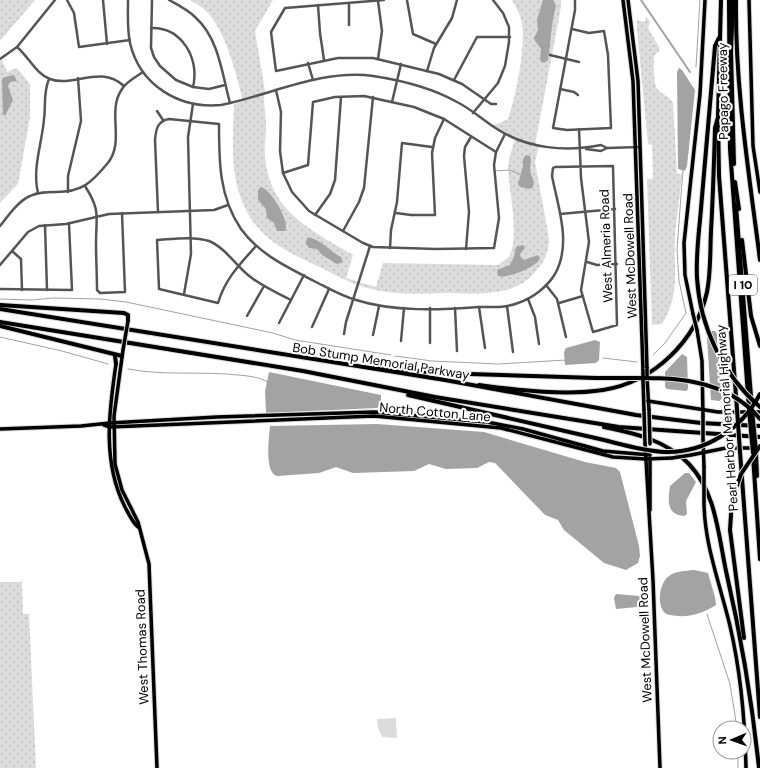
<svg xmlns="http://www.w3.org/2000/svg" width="760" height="768" viewBox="0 0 760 768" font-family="'DM Sans',sans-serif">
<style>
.green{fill:url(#green-dots)}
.pitch{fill:#dcdcdc}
.water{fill:#a3a3a3}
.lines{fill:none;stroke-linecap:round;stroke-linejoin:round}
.stream{stroke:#a3a3a3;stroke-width:1}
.canal{stroke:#a3a3a3;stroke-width:2}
.major-casing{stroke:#dbdbdb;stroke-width:5.5}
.highway-casing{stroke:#dbdbdb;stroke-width:6}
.minor{stroke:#555;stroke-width:2.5}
.major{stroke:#000;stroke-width:3.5}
.highway{stroke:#000;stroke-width:4}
.major-bridge-casing{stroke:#dbdbdb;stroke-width:5.5;stroke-linecap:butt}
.highway-bridge-casing{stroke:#dbdbdb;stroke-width:6;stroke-linecap:butt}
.major-bridge{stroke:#000;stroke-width:3.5}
.highway-bridge{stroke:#000;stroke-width:4}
.labels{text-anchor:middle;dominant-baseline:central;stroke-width:4;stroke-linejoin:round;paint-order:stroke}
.shield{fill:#fff;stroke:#4c4c4c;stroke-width:1}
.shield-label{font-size:12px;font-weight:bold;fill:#000}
.street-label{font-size:13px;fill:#000;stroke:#fff}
</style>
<defs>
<pattern id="green-dots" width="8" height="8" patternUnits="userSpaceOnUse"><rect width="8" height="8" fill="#dcdcdc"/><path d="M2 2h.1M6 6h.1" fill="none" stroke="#bbb" stroke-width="1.8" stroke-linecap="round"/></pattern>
</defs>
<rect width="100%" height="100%" fill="#fff"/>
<!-- green -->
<g class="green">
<polygon points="0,0 35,0 0,41"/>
<path d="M190 0H273L255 31 265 91C262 98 267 118 266 127 266 137 264 146 265 155 268 210 311 230 353 255L346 278 376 287 383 263 498 265 509 257C520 236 509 192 508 168 508 161 513 145 515 139L492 126 508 119C516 96 526 46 522 23 520 14 516 7 512 0H561V7L535 145 539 146 535 162 549 238C549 252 545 261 536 271 514 299 474 293 444 293 420 294 395 295 371 289 354 285 339 277 324 269 294 255 262 242 246 210 229 177 233 140 234 104L243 101C237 76 225 28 205 10 201 6 195 3 190 0Z"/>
<path d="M646 16 650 22 648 28 659 47V51L654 56C654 65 652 84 659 91 665 96 670 97 673 103L677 174H682C680 194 677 215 675 235 673 269 681 294 662 324L652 325 647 179H652L653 176 652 145 648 144 637 29V20L645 22Z"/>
<polygon points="2,60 7,72 17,68 30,84 30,117 18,184 0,203 0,61"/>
<polygon points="0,582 22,582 23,614 29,614 36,768 0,768"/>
</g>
<!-- pitch -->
<polygon class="pitch" points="396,718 397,738 382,737 378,728 377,719"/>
<!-- water -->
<g class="water">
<path d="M543 0H553L556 6C551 23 551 41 548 60L544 63 540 60 541 49 535 41 534 38 538 30 537 20Z"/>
<polygon points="679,68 682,70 695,90 687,166 685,171 678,169 677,72"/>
<polygon points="14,75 17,81 10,82 8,86 13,100 5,116 3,114 2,79 5,77"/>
<path d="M526 155 530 156C532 161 530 164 530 170 531 176 535 180 533 187L530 189 520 187 518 184 523 166V159Z"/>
<path d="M261 187C270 188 291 223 285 231H277L274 223 267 218 266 209 258 200V190Z"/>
<path d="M307 238C317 236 332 253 341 257L343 262 337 264 322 255 317 249 309 248 306 244Z"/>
<path d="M523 245 525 248 520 254 521 258 524 260 538 255 540 258C538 267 506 279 498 276L497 270 510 265 514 257 516 247Z"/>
<polygon points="710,331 715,331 717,334 718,360 722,398 720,401 711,400 707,338"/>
<polygon points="595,340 600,342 599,360 596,363 565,365 564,352 566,348"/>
<polygon points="682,354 687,357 688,389 686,391 667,389 665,387 665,372"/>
<polygon points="269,372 381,395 381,404 377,408 266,413 265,391"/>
<path d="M377 424 484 432 585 462 616 468 620 472 639 546 640 556 638 563 626 570 604 563 564 530 558 520 545 515 495 463 489 462 477 468 446 469 429 464 414 471 353 473 336 467 319 473 277 476C264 473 269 437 270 426Z"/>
<path d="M685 473H689L696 482 686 501 687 514 684 516C666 514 668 501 670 486Z"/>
<path d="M694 570 708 573 715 597 716 605C700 615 684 619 666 614 656 606 659 583 669 576 675 571 686 571 694 570Z"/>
<polygon points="616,594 640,596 641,605 638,606 639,609 637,607 616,609 614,598"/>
</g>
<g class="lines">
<!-- stream -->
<g class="stream">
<polyline points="696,67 700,0"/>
<polyline points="495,171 509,170 520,174"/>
<polyline points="0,299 32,300 53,298 100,299 126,302 273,333 295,340 391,355"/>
<polyline points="0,337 62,351 108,364"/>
<polyline points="653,355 665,343 686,313 679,281 677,249 683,170"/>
<polyline points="395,356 432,361 498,364 566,360"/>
<polyline points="603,358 637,362"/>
<path d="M128 369C164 376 202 371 238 375 249 376 259 377 268 382"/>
<polyline points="707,614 730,684 737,728"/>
<polyline points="738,752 738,768"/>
</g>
<!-- canal -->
<polyline class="canal" points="641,0 690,72"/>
<defs>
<g id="major">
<polyline points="623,0 633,81 643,370"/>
<polyline points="628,0 638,81 647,368"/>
<polyline points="749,0 753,146 760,192"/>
<polyline points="693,314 685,275 684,243 700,94 705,0"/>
<polyline points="697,330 702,361 703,417"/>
<polyline points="123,350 114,416 115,464 122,490 138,522 149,564 157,768"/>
<path d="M116 364C109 411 102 462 125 507 129 514 132 522 138 527"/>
<polyline points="647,378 649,410"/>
<polyline points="643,381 644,410"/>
<polyline points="648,401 718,412 760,412"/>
<polyline points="104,425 110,427 374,416 501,428 613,457 646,459 672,458"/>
<polyline points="0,429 81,426 110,423 217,417 374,412 487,422 523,429 603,451 650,455"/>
<polyline points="703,439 704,467"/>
<polyline points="645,443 653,580 660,768"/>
<polyline points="691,455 726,448 755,448"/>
<polyline points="650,458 650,510"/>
<path d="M704 501C704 544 720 584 730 626 741 673 745 720 746 768"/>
</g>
<g id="highway">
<polyline points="721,0 718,117 719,176 737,409"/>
<polyline points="729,0 730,149 749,409"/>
<polyline points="733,0 731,52 734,164"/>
<path d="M736 0C735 88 749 173 760 260"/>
<polyline points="735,182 739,209"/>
<polyline points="736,206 752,409"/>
<polyline points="700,220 715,46 719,38"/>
<polyline points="742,240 751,316 760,346"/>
<polyline points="0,305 124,313 128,315 128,321"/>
<polyline points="0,309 445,380 636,415 701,423 760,426"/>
<polyline points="0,322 303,371 435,397 619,427 760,437"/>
<polyline points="0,326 122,356"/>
<polyline points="115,356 116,364"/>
<polyline points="375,367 438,373 596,378"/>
<path d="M479 385C519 390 563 396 603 390 654 382 696 341 707 292 711 272 710 251 711 231 713 197 714 163 715 128L718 117"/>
<polyline points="408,395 604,440"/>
<path d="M604 427C634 433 666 440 689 464 716 493 718 533 726 571 741 636 752 701 759 768"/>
<polyline points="740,452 760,717"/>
<polyline points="756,453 757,476"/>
<polyline points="753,456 760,559"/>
<polyline points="732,499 730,530 744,638"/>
</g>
</defs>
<!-- major casing -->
<use href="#major" class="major-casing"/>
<!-- highway casing -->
<use href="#highway" class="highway-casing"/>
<!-- minor -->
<g class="minor">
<polyline points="67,0 74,13 79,47 130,40"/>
<polyline points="103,0 107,44"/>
<path d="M128 0C128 14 127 29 130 43 140 86 180 109 221 105 271 95 321 69 373 76 400 80 432 88 457 102 471 109 483 120 497 129 528 149 566 152 601 145L607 148"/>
<polyline points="152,0 151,48 154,57 160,66 176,80 193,87 209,89 225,85"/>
<path d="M169 0C178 5 188 10 195 17 219 38 222 74 230 103"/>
<polyline points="384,0 285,8 271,32 276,71 338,58 373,58 439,74 462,84 491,104 496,104"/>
<polyline points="407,0 413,34 436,44"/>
<polyline points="349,4 349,25"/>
<polyline points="318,5 320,33 324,60"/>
<path d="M151 28C182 27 200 59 193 87"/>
<polyline points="572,29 589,33 604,31 608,55 611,128 567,130 553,128 575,10 575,0"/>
<path d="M17 47C28 56 36 74 50 79 74 88 100 64 124 86"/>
<polyline points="550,55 579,62"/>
<polyline points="0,59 17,47 55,0"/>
<polyline points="378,59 382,31 378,1"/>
<polyline points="308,63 313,80"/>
<polyline points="427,71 434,48 452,18 457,0"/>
<polyline points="454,80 477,37 510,37"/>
<polyline points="560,89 574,92 578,95"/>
<polyline points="276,90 281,112 280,151 283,173 292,192 309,211 363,243 373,247 436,249 494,248 499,218 494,165 496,152 505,134"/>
<polyline points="392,102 401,64"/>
<polyline points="157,111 163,120"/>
<polyline points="473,113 498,83 505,66 509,42 509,27 503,13 493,0"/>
<polyline points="586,149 601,151 607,148 640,147"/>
<polyline points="283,173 308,165 313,102 335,97 364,96 414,107 444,119 496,152"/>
<path d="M85 186C101 211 96 216 96 243 96 259 97 274 97 290L100 293 125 292 122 213"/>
<polyline points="68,192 68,176 81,121 78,78"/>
<path d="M38 193C32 168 42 144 44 119 46 104 43 93 49 79"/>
<path d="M158 212 155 140C156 128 158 121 169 119L219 124C219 161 219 197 241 229 259 254 287 267 314 281 328 288 341 296 356 300 394 312 439 310 479 307 492 307 506 308 518 303 533 298 547 287 555 274 572 244 558 207 552 176L553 168 555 167 613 166 617 325 593 332 581 290 589 242 581 178 579 129"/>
<polyline points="396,213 411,215 435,215 432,153 435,138 444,119"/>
<polyline points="560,214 615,209"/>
<polyline points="315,215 330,194 335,180 341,97"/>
<polyline points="45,225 47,290"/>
<path d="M0 226C8 216 17 202 30 196 38 192 47 192 56 192 82 192 91 183 107 164 126 142 106 112 122 89 127 81 136 77 143 72"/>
<polyline points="343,231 359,202 364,188 373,97"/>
<path d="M256 246C240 264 225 279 218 303L159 289 157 240C173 239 193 236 209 241 224 247 236 265 248 275 261 286 276 292 291 300"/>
<polyline points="390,248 391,230 397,202 402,143 432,147"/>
<polyline points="466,249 469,212 464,156 465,147 471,137"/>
<polyline points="12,251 21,259 22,290"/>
<polyline points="587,262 597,265 617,264"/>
<polyline points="0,265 28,232 39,226 66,224 109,214 214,210 228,205"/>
<polyline points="546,285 557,299 566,337"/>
<polyline points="0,289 72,290 69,224"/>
<polyline points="184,294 191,254 188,137 193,104"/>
<polyline points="528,299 535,317 539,344"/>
<polyline points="559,303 583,296"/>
<polyline points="507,306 513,352"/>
<polyline points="479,307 485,348"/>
<polyline points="455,308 457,351"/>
<polyline points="247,316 264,286"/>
<polyline points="279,323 304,275"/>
<polyline points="312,327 329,289"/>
<polyline points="344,334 346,322 370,246"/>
<polyline points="373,335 379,306"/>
<polyline points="401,341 404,308"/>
<polyline points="430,343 430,308"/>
</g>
<!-- major -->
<use href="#major" class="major"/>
<!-- highway -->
<use href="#highway" class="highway"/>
<defs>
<g id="major-bridge">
<polyline points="693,314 697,330"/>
<polyline points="123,350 128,321"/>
<polyline points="647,368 647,378"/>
<polyline points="643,370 643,381"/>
<polyline points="644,410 645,443"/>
<polyline points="649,410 650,444"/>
<polyline points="703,417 703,439"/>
<polyline points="672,458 691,455"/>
<polyline points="704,467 704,501"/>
</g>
<g id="highway-bridge">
<path d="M700 220C698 239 696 259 697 278 700 327 723 375 760 407"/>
<path d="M596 378C653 379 720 370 760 419"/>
<polyline points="737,409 740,452"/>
<polyline points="749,410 753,453"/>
<polyline points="752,410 756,451"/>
<path d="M604 440C624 445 644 451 665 452 705 453 742 429 760 394"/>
<polyline points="732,499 741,474 760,446"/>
</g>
</defs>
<!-- major-bridge casing -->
<use href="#major-bridge" class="major-bridge-casing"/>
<!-- highway-bridge casing -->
<use href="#highway-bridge" class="highway-bridge-casing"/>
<!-- major-bridge -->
<use href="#major-bridge" class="major-bridge"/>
<!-- highway-bridge -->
<use href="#highway-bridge" class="highway-bridge"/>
</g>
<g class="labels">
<!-- shield labels -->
<rect class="shield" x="729" y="275" width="28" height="20" rx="3"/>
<g class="shield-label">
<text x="743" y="285">I 10</text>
</g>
<!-- street labels -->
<g class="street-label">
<text transform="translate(723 91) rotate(-91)">Papago Freeway</text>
<text transform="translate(606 246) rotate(-92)">West Almeria Road</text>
<text transform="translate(630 256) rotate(-92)">West McDowell Road</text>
<text transform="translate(381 361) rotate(9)">Bob Stump Memorial Parkway</text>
<text transform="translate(435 412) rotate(5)">North Cotton Lane</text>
<text transform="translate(727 418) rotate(-94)">Pearl Harbor Memorial Highway</text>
<text transform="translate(645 640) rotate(-92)">West McDowell Road</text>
<text transform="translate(142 647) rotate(-92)">West Thomas Road</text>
</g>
</g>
<!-- north arrow -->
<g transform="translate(732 740) rotate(268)"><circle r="19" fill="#ffffff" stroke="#999999"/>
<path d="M0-3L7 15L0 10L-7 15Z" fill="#000000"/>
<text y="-6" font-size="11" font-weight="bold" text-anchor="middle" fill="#000000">N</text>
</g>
</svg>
